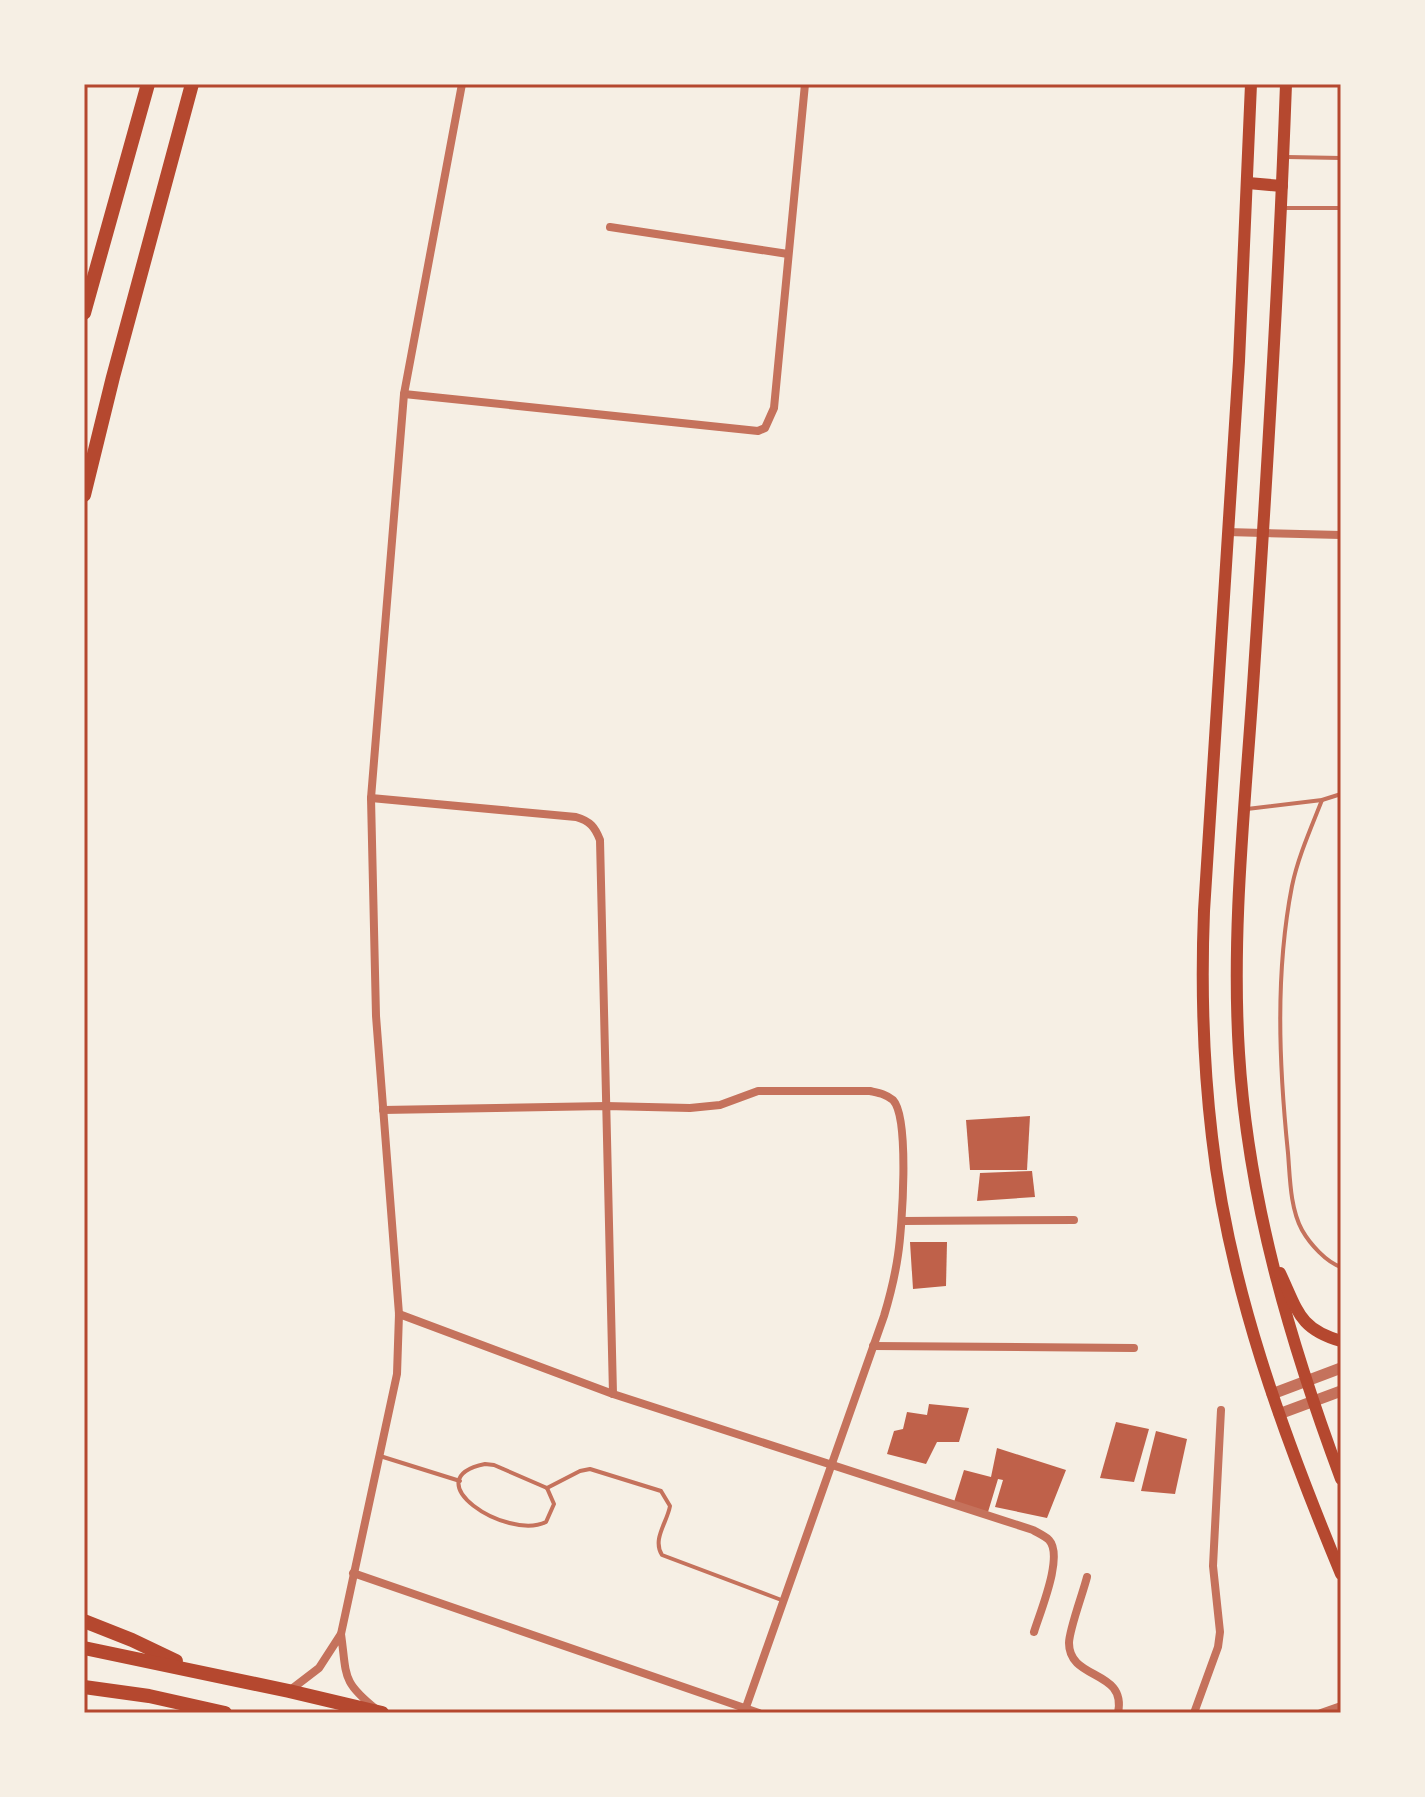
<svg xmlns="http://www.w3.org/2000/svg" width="1425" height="1797" viewBox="0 0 1425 1797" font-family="'Source Sans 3',sans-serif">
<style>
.building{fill:#bf614a}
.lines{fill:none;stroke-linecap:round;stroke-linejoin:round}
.service{stroke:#c5725c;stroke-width:4}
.minor{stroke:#c5725c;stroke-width:8}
.tertiary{stroke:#c5725c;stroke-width:11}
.secondary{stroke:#b5482f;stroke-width:12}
.primary{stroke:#b5482f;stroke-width:14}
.neatline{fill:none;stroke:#b5482f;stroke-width:3}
</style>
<rect width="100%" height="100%" fill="#f6efe4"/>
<!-- building -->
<g class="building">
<polygon points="1030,1116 1027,1170 970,1170 966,1120"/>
<polygon points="1032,1171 1035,1197 977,1201 980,1173"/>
<polygon points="910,1242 947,1242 946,1286 913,1289"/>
<polygon points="929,1404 969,1408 959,1442 937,1442 926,1464 887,1454 894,1431 903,1429 907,1412 927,1415"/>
<polygon points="1116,1422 1149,1429 1134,1482 1100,1478"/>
<polygon points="1156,1431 1187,1439 1175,1494 1141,1491"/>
<polygon points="997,1448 1066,1470 1047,1518 995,1507 1003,1480 998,1479 988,1512 954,1502 964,1470 991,1477"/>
</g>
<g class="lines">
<!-- service -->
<g class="service">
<polyline points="1287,157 1341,158"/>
<polyline points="1283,208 1341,208"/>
<path d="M1322 800C1311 828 1298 857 1292 886 1275 973 1279 1065 1288 1153 1290 1177 1290 1208 1302 1230 1310 1244 1326 1262 1341 1267"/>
<polyline points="1247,809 1322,800 1341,794"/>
<polyline points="380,1456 460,1481"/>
<path d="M485 1464 494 1465 547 1488 554 1504 546 1522C506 1541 413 1479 485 1464Z"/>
<path d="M547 1488 580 1471 590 1469 661 1491 670 1506C667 1523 652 1539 662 1555L784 1601"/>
</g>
<!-- minor -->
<g class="minor">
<polyline points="610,227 788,254"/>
<polyline points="404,394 758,431 765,428 774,408 805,84"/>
<polyline points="1227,532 1341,535"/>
<path d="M371 798 576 817C590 821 595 827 600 840L613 1394"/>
<path d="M383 1110 606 1106 690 1108 720 1105 758 1091H870C879 1093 886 1094 893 1100 910 1118 902 1229 898 1255 895 1276 890 1296 884 1316L745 1710"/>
<polyline points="902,1221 1074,1220"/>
<path d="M399 1314 613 1394 1033 1530C1038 1533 1045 1536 1049 1540 1064 1556 1040 1612 1034 1632"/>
<polyline points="873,1346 1134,1348"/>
<polyline points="353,1573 759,1713"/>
<path d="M1087 1577C1083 1593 1069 1630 1069 1643 1069 1681 1127 1669 1118 1713"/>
<polyline points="341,1634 397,1374 399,1314 376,1016 371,798 404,394 462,84"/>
<path d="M289 1691 319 1668 341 1634C347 1676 341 1681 376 1709"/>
<polyline points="1194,1713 1218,1647 1220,1632 1213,1566 1221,1410"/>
<polyline points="1321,1713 1341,1706"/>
</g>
<!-- tertiary -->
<g class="tertiary">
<polyline points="1272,1394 1341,1368"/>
<polyline points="1279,1414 1341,1391"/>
</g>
<!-- secondary -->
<g class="secondary">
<path d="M1251 84 1239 361 1204 911C1201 987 1203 1061 1212 1137 1229 1288 1283 1434 1341 1574"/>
<path d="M1286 84C1279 280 1267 476 1254 671 1246 798 1231 926 1239 1053 1248 1200 1290 1342 1341 1479"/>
<polyline points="1248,183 1282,186"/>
<path d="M1280 1273C1298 1311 1299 1329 1341 1341"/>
</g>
<!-- primary -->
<g class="primary">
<polyline points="84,313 148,84"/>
<polyline points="84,495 113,377 192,84"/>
<polyline points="84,1621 132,1640 176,1661"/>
<polyline points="84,1648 289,1691 382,1713"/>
<polyline points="84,1687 149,1696 225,1713"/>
</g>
</g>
<!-- border -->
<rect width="1425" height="1797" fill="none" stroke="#f6efe4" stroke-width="172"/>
<rect x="86" y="86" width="1253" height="1625" class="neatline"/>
</svg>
